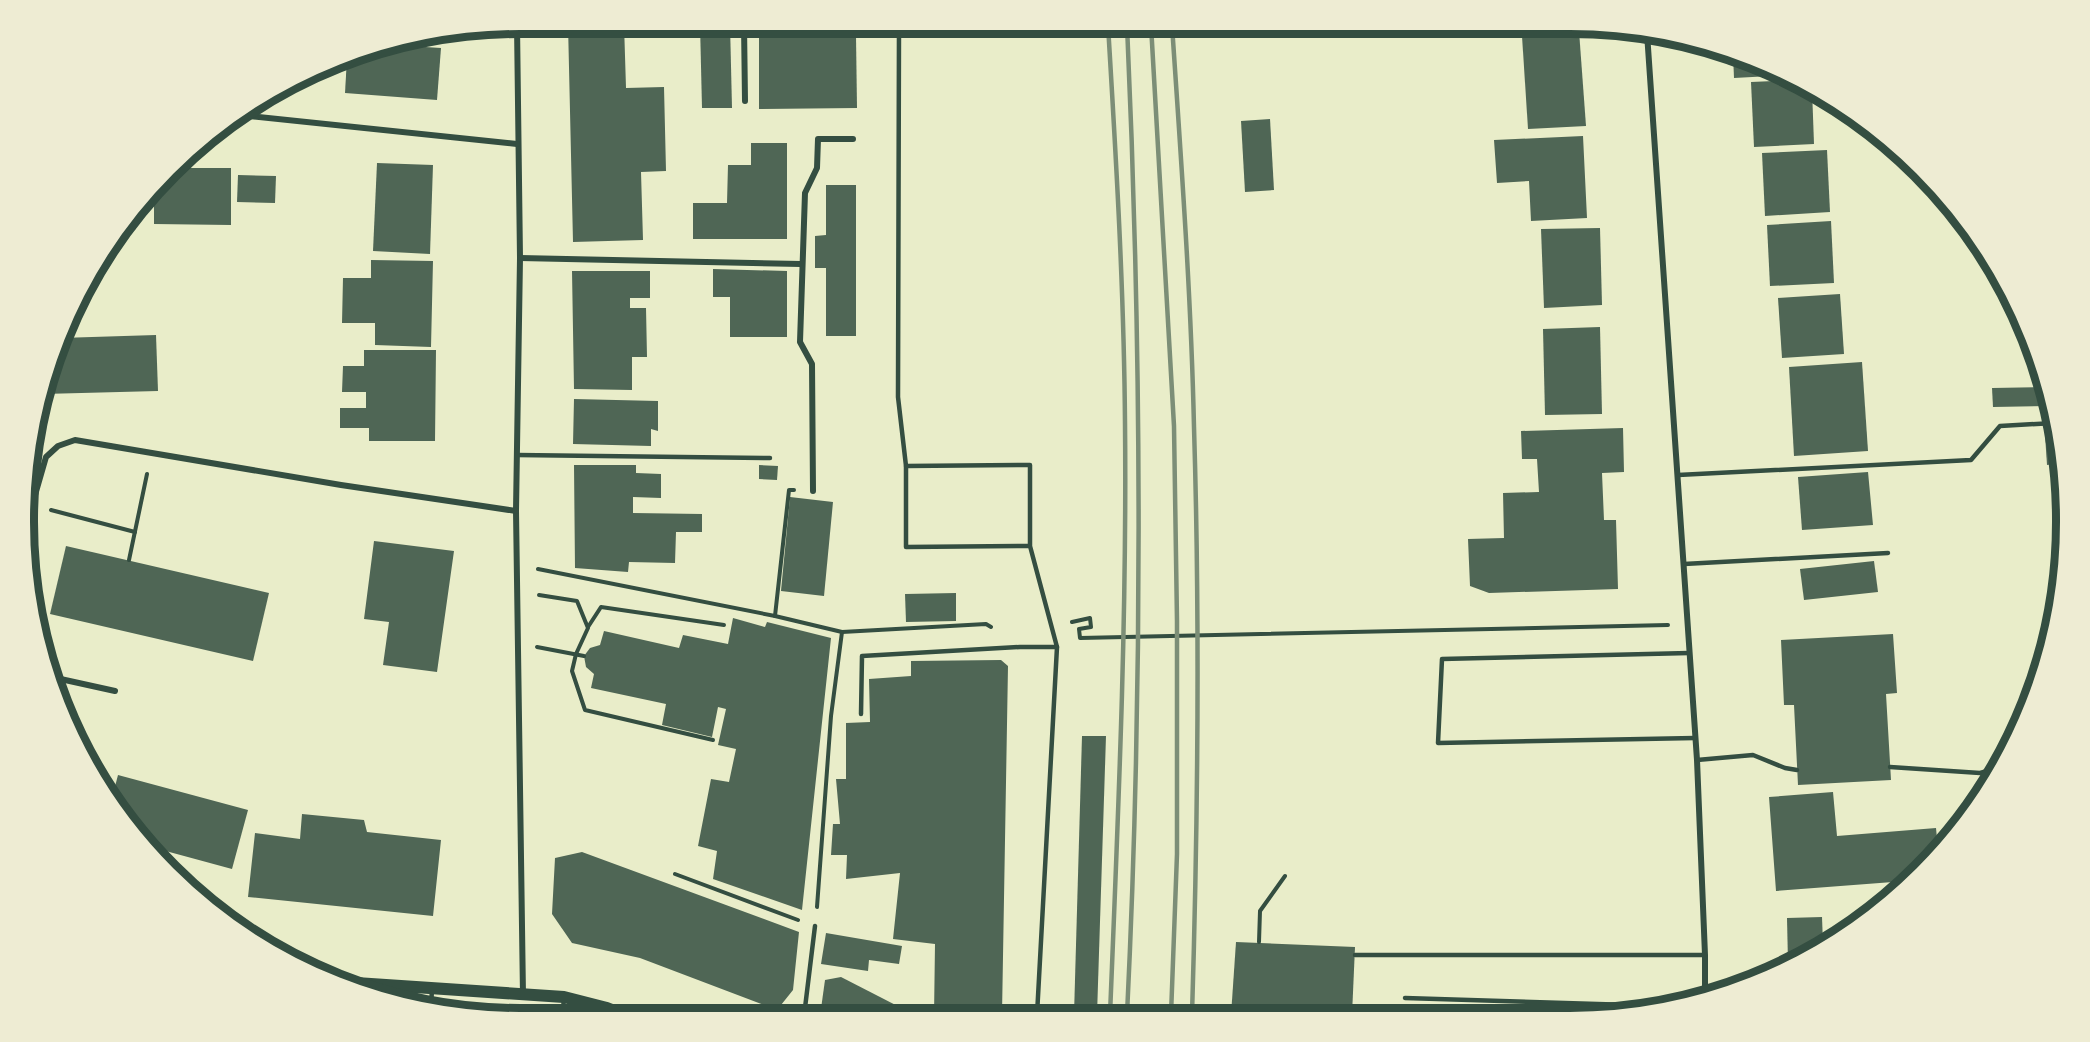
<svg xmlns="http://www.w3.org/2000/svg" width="2090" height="1042" viewBox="0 0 2090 1042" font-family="'Noto Sans',sans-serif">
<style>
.building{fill:#4f6655}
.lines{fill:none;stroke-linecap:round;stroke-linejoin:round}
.path{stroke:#344e41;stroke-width:4}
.service{stroke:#344e41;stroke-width:4.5}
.minor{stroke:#344e41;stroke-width:6}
.secondary{stroke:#344e41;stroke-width:12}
.rail{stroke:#7c8e77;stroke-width:4.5}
.rim{fill:none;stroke:#344e41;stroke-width:8}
</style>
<rect width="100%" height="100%" fill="#e9edc9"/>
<!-- building -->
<g class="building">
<polygon points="568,24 624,24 626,88 664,87 666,171 641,172 643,240 573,242"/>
<polygon points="700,24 730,24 732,108 702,108"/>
<polygon points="1579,31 1586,126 1528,129 1522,36"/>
<polygon points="759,36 856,36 857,108 759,109"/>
<polygon points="394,45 441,48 437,100 345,93 347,58 361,50"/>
<polygon points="1733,54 1788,75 1734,78"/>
<polygon points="1796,80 1812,89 1814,144 1754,147 1751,82"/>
<polygon points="1270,119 1274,190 1245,192 1241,121"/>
<polygon points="1583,136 1587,218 1531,221 1529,181 1497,183 1494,140"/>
<polygon points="751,143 787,143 787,239 693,239 693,203 727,203 728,165 751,165"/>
<polygon points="1827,150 1830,212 1765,216 1762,153"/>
<polygon points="377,163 433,165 430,254 373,251"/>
<polygon points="180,168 231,168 231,225 154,224 154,195"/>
<polygon points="238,175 276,176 275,203 237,202"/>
<polygon points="826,185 856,185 856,336 826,336 826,268 815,268 815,236 826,235"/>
<polygon points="139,211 135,230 124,227"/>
<polygon points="1831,221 1834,283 1770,286 1767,225"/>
<polygon points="1600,228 1602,305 1544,308 1541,229"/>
<polygon points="371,260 433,261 431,347 375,345 375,323 342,323 343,278 371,278"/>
<polygon points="713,269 787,271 787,337 730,337 730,297 713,297"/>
<polygon points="572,271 650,271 650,298 630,298 630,308 646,308 647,357 632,357 632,390 574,389"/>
<polygon points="1840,294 1844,354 1782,358 1778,298"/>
<polygon points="1600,327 1602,414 1545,415 1543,329"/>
<polygon points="156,335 158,391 43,394 60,338"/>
<polygon points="364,350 436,350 435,441 369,441 369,428 340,428 340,408 366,408 366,392 342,392 343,366 364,366"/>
<polygon points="1862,362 1868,451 1794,456 1789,367"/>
<polygon points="2046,387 2050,406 1993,407 1992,388"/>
<polygon points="574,399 658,401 658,431 651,429 651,446 573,444"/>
<polygon points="1623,428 1624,472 1602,473 1604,520 1616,520 1618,589 1489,593 1470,586 1468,539 1504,538 1503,493 1539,492 1537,459 1522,459 1521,431"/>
<polygon points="2057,434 2062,463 2047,465 2045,435"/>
<polygon points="574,465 636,465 636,473 661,474 661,498 633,497 633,513 702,514 702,532 676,532 675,563 629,562 628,572 575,568"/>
<polygon points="759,465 778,466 777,480 759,479"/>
<polygon points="1868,472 1873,525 1802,530 1798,477"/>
<polygon points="790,497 833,502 824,596 781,591"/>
<polygon points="374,541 454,551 437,672 383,665 389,622 364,619"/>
<polygon points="66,546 269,593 253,661 50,614"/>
<polygon points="1874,561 1878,592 1804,600 1800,569"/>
<polygon points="956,593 956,621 906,622 905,594"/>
<polygon points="733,618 765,627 767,622 831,638 802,910 713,879 717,851 698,846 711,779 729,782 736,749 718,745 726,709 718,707 712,737 662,725 666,704 591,688 594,674 586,667 584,656 590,648 600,645 604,631 679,648 683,635 728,644"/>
<polygon points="1893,634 1897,693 1886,694 1891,780 1798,785 1794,705 1784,705 1781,640"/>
<polygon points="1001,660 1008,666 1002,1015 934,1016 935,944 893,939 900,873 846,879 847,855 831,855 833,824 840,824 836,779 846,779 846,723 870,722 869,679 911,676 911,661"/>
<polygon points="1082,736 1106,736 1097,1015 1074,1015"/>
<polygon points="118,775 248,810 232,869 151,847 113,794"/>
<polygon points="1833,792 1837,836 1936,828 1938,849 1906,881 1776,891 1769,797"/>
<polygon points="302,814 364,820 367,832 441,840 433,916 248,897 255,833 300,839"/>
<polygon points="582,852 799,932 793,990 777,1010 640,958 572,943 552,914 555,858"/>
<polygon points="1822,917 1823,944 1788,963 1787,918"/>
<polygon points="826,933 902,946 899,964 869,960 868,971 821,964"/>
<polygon points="1236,942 1355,947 1352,1015 1231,1015"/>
<polygon points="841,977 917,1016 820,1016 825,980"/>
<polygon points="1552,1006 1658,1007 1634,1014 1552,1014"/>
</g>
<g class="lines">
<!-- path -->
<g class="path">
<polyline points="51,510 135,532"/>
<polyline points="129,560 147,474"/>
<polyline points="538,569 775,616 842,632 986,624 991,627"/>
<polyline points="539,595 577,601 588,628 576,654 572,671 585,710 713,740"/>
<polyline points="775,616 789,490 794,490"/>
<polyline points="1072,622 1090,618 1091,627 1079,629 1080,638 1668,625"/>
<polyline points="588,627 601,607 724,625"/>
<polyline points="537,647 584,656"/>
<polyline points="675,874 798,920"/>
<polyline points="817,907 831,716 842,632"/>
<polyline points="1259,942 1260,911 1285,876"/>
</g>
<!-- service -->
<g class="service">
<polyline points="899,24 898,397 906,466"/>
<polyline points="517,455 770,458"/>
<polyline points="1678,475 1971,460 2000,426 2054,423"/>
<polyline points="1030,546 906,547 906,466 1030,465 1030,546 1057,647 1037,1015"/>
<polyline points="1684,564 1888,553"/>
<polyline points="1689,653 1442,659 1438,743 1695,738"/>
<polyline points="2036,666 2037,683"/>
<polyline points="861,714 862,656 1020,647 1057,647"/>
<polyline points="1697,760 1753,755 1785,768 1797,770"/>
<polyline points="1890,767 1980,773 1998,768"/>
<polyline points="1355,955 1705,955"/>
<polyline points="1405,998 1663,1006"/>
<polyline points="431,1007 432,989"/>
<polyline points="804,1016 815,926"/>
<polyline points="562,1017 564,999"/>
</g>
<!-- minor -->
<g class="minor">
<polyline points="744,24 745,101"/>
<polyline points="517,25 520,258 516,511 523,995"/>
<polyline points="1647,33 1697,760 1705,955 1705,995"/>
<polyline points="240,115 517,144"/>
<polyline points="520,258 801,264"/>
<polyline points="813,491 812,364 800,342 805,193 817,168 818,139 853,139"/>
<polyline points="31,509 46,457 58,446 75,440 341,485 516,511"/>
<polyline points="56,678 115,691"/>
</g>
<!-- secondary -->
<polyline class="secondary" points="341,982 564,997 607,1008 630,1017"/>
<!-- rail -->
<g class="rail">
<path d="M1108 25C1116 157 1124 290 1125 423 1127 620 1118 818 1110 1015"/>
<polyline points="1151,25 1174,426 1177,621 1177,854 1171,1015"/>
<path d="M1172 25C1181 159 1191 293 1194 427 1200 623 1198 819 1192 1015"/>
<path d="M1127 1015C1143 685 1142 355 1127 25"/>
</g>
</g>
<!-- crop -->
<path d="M0 0H2090V1042H0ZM520 34H1570A486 486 0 0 1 2056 520V522A486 486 0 0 1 1570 1008H520A486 486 0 0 1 34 522V520A486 486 0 0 1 520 34Z" fill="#eeecd3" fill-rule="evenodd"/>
<path class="rim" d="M520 34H1570A486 486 0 0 1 2056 520V522A486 486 0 0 1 1570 1008H520A486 486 0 0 1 34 522V520A486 486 0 0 1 520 34Z"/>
</svg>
